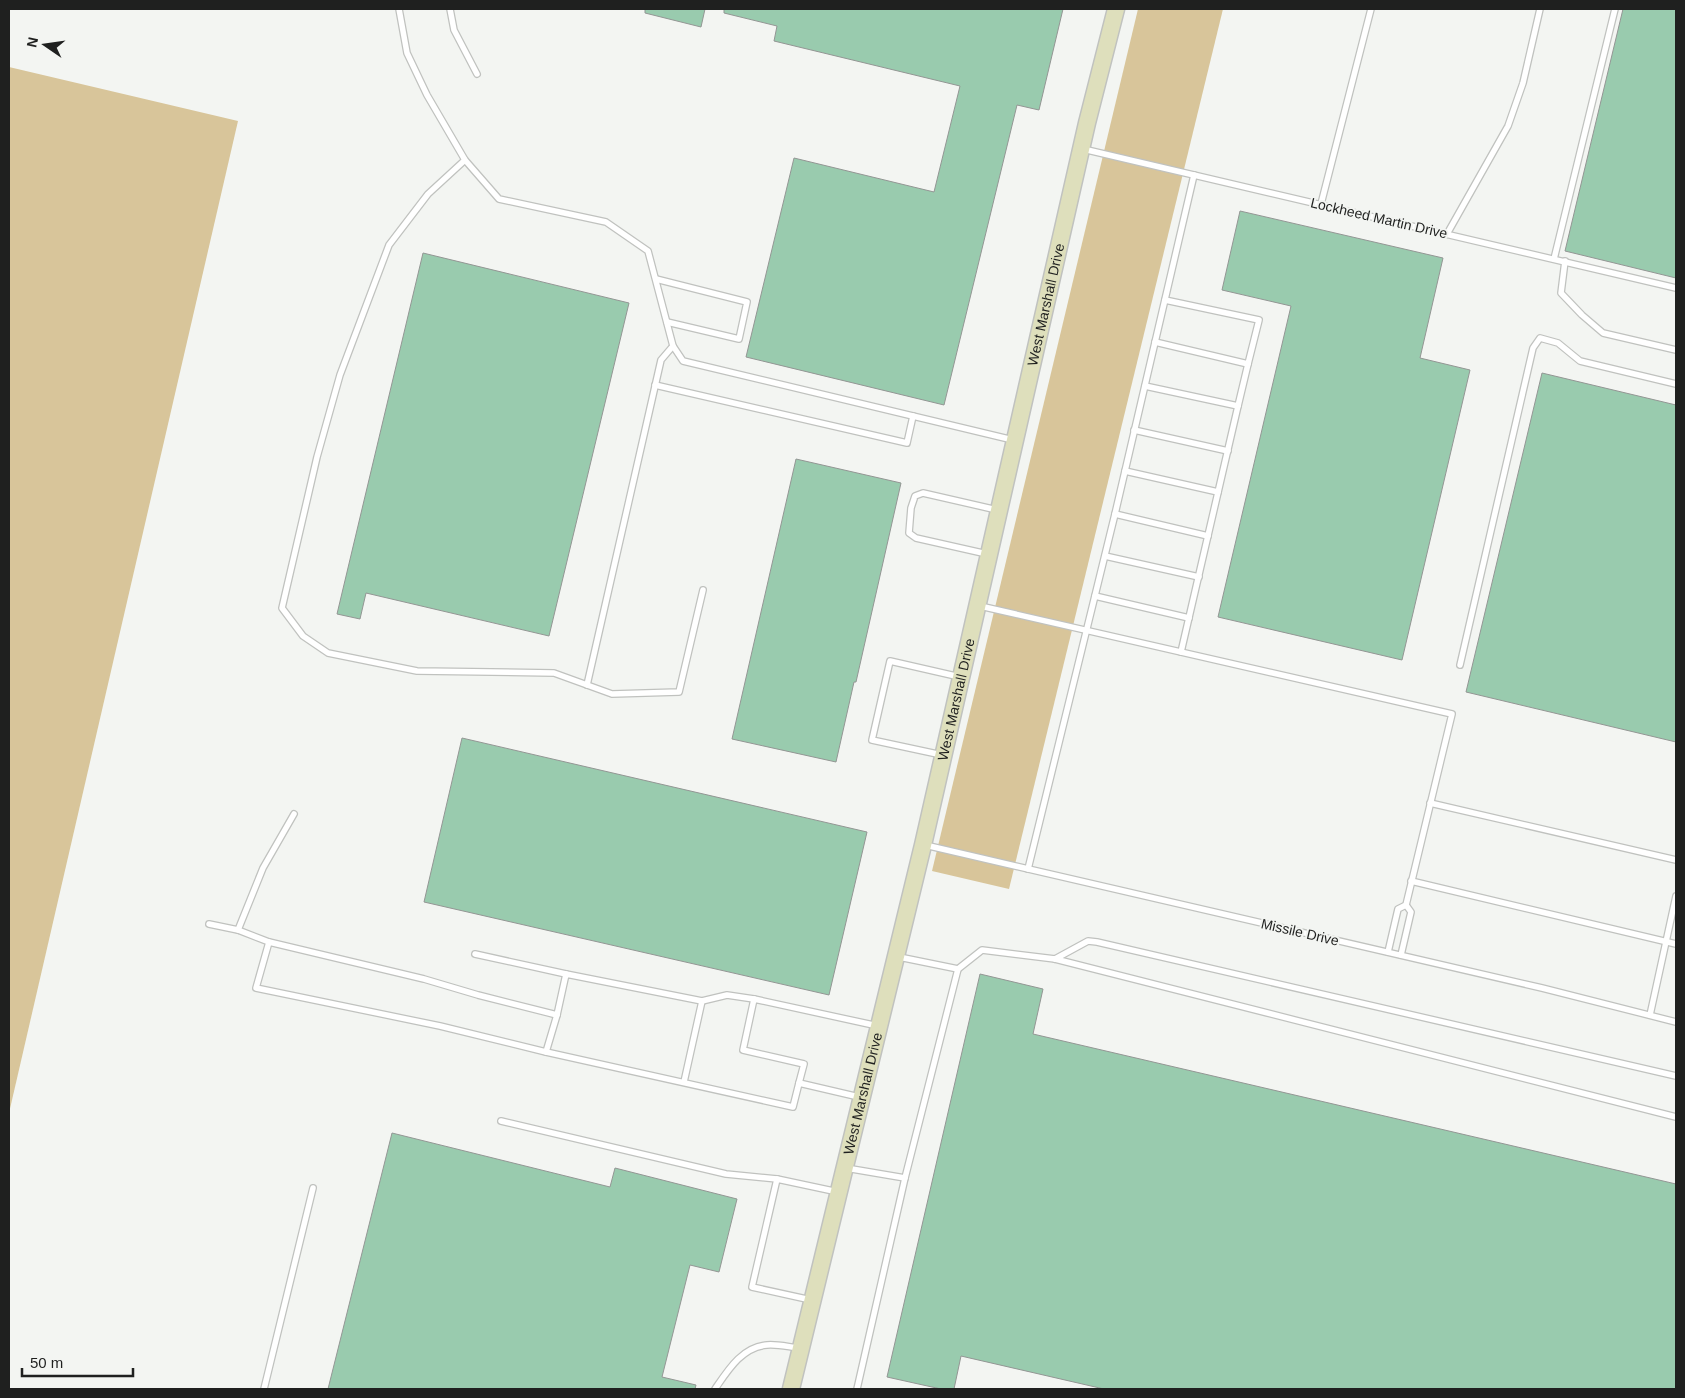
<svg xmlns="http://www.w3.org/2000/svg" width="1685" height="1398" viewBox="0 0 1685 1398" font-family="Helvetica,sans-serif">
<style>
.green{fill:#d8c59a}
.building{fill:#99cbae;stroke:#939694}
.lines{fill:none;stroke-linecap:round;stroke-linejoin:round}
.lane-casing{stroke:#c0c2bf;stroke-width:8}
.secondary-casing{stroke:#c0c2bf;stroke-width:19}
.lane{stroke:#fff;stroke-width:5.5}
.secondary{stroke:#dedfbc;stroke-width:16}
.labels{text-anchor:middle;dominant-baseline:central;stroke-width:4;stroke-linejoin:round;paint-order:stroke}
.street-label{font-size:14px;fill:#1f201f;stroke:#f3f5f2}
</style>
<rect width="100%" height="100%" fill="#f3f5f2"/>
<!-- green -->
<g class="green">
<polygon points="1138,9 1223,9 1009,889 932,871"/>
<polygon points="9,67 238,121 9,1113"/>
</g>
<!-- building -->
<g class="building">
<polygon points="645,9 705,9 701,27 645,13"/>
<polygon points="724,9 1063,9 1039,110 1017,105 944,405 746,357 794,158 934,192 960,86 774,41 777,26 724,13"/>
<polygon points="1623,9 1676,9 1676,278 1565,251"/>
<polygon points="1240,211 1443,258 1420,358 1470,370 1402,660 1218,617 1291,306 1222,290"/>
<polygon points="423,253 629,303 549,636 366,593 360,619 337,614"/>
<polygon points="1542,373 1676,405 1676,742 1466,692"/>
<polygon points="796,459 901,483 856,682 854,682 836,762 732,739"/>
<polygon points="462,738 867,832 829,995 424,902"/>
<polygon points="980,974 1043,989 1033,1034 1676,1184 1676,1389 1104,1389 961,1356 954,1389 941,1389 887,1377"/>
<polygon points="392,1133 610,1187 615,1168 737,1199 719,1272 690,1265 662,1377 696,1385 695,1389 328,1389"/>
</g>
<g class="lines">
<defs>
<g id="lane">
<polyline points="399,9 407,53 427,95 465,160 499,199 606,222 648,251 673,346 683,361 1013,440"/>
<polyline points="450,9 454,30 477,74"/>
<polyline points="1083,149 1676,288"/>
<polyline points="465,160 428,194 389,245 340,375 317,457 282,608 303,636 328,653 417,671 554,673 612,694 679,692 703,590"/>
<polyline points="1321,204 1371,9"/>
<polyline points="1447,234 1508,126 1523,83 1540,9"/>
<polyline points="1554,259 1615,9"/>
<polyline points="1565,261 1561,293 1582,315 1603,333 1676,350"/>
<polyline points="656,279 747,302 739,339 667,322"/>
<polyline points="1155,342 1248,364 1259,320 1165,300"/>
<polyline points="655,385 907,443 913,416"/>
<polyline points="1145,386 1238,406 1181,652"/>
<polyline points="1238,406 1248,364"/>
<polyline points="1134,430 1228,451"/>
<polyline points="1125,471 1218,492"/>
<polyline points="1115,514 1208,536"/>
<polyline points="987,554 916,538 909,533 911,508 915,496 923,493 997,510"/>
<polyline points="1105,556 1199,577"/>
<polyline points="1095,596 1189,618"/>
<polyline points="980,606 1452,714 1406,905 1398,909 1388,952"/>
<polyline points="1460,665 1533,348 1540,338 1558,343 1580,361 1676,384"/>
<polyline points="587,685 661,360 673,346"/>
<polyline points="942,755 872,740 890,661 960,677"/>
<polyline points="1430,803 1676,860"/>
<polyline points="925,845 1542,988 1676,1022"/>
<polyline points="1028,869 1115,514 1194,175"/>
<polyline points="1411,881 1676,944"/>
<polyline points="209,924 238,930 269,942"/>
<polyline points="238,930 263,868 294,814"/>
<polyline points="475,954 566,974"/>
<polyline points="1401,955 1411,912 1406,905"/>
<polyline points="899,957 958,969"/>
<polyline points="1055,959 1088,941 1097,942 1676,1076"/>
<polyline points="702,1001 727,995 754,999"/>
<polyline points="1650,1015 1676,896"/>
<polyline points="546,1052 440,1026 256,988 269,942 424,979 478,995 557,1015"/>
<polyline points="684,1082 702,1001 566,974 557,1015 546,1052 793,1107 799,1083 859,1097"/>
<polyline points="799,1083 804,1064 743,1050 754,999 878,1026"/>
<polyline points="501,1121 726,1174 777,1179"/>
<polyline points="846,1168 905,1178"/>
<polyline points="811,1300 752,1287 777,1179 838,1192"/>
<polyline points="264,1389 313,1188"/>
<path d="M715 1389C728 1370 742 1347 767 1345 777 1344 789 1347 799 1348"/>
<polyline points="857,1389 905,1178 958,969 982,950 1055,959 1676,1117"/>
</g>
<g id="secondary">
<path id="s1" d="M791 1389 923 845 1087 123 1116 9"/>
</g>
</defs>
<!-- lane casing -->
<use href="#lane" class="lane-casing"/>
<!-- secondary casing -->
<use href="#secondary" class="secondary-casing"/>
<!-- lane -->
<use href="#lane" class="lane"/>
<!-- secondary -->
<use href="#secondary" class="secondary"/>
</g>
<g class="labels">
<!-- street labels -->
<g class="street-label">
<text transform="translate(1379 218) rotate(13)">Lockheed Martin Drive</text>
<text stroke="none"><textPath href="#s1" startOffset="1114">West Marshall Drive</textPath></text>
<text stroke="none"><textPath href="#s1" startOffset="709">West Marshall Drive</textPath></text>
<text transform="translate(1300 932) rotate(13)">Missile Drive</text>
<text stroke="none"><textPath href="#s1" startOffset="304">West Marshall Drive</textPath></text>
</g>
</g>
<!-- border -->
<rect width="1685" height="1398" fill="none" stroke="#1f201f" stroke-width="20"/>
<!-- north arrow -->
<g transform="translate(45 45) rotate(283)" stroke="#f3f5f2" stroke-width="4" paint-order="stroke">
<path d="M0-4L9 19L0 12L-9 19Z" fill="#1f201f"/>
<text y="-8" font-size="14" font-weight="bold" text-anchor="middle" fill="#1f201f">N</text>
</g>
<!-- scale -->
<path d="M22 1368v8h111v-8" fill="none" stroke="#1f201f" stroke-width="2.5"/>
<text x="30" y="1368" font-size="15" fill="#1f201f" stroke="#f3f5f2" stroke-width="4" paint-order="stroke">50 m</text>
</svg>
